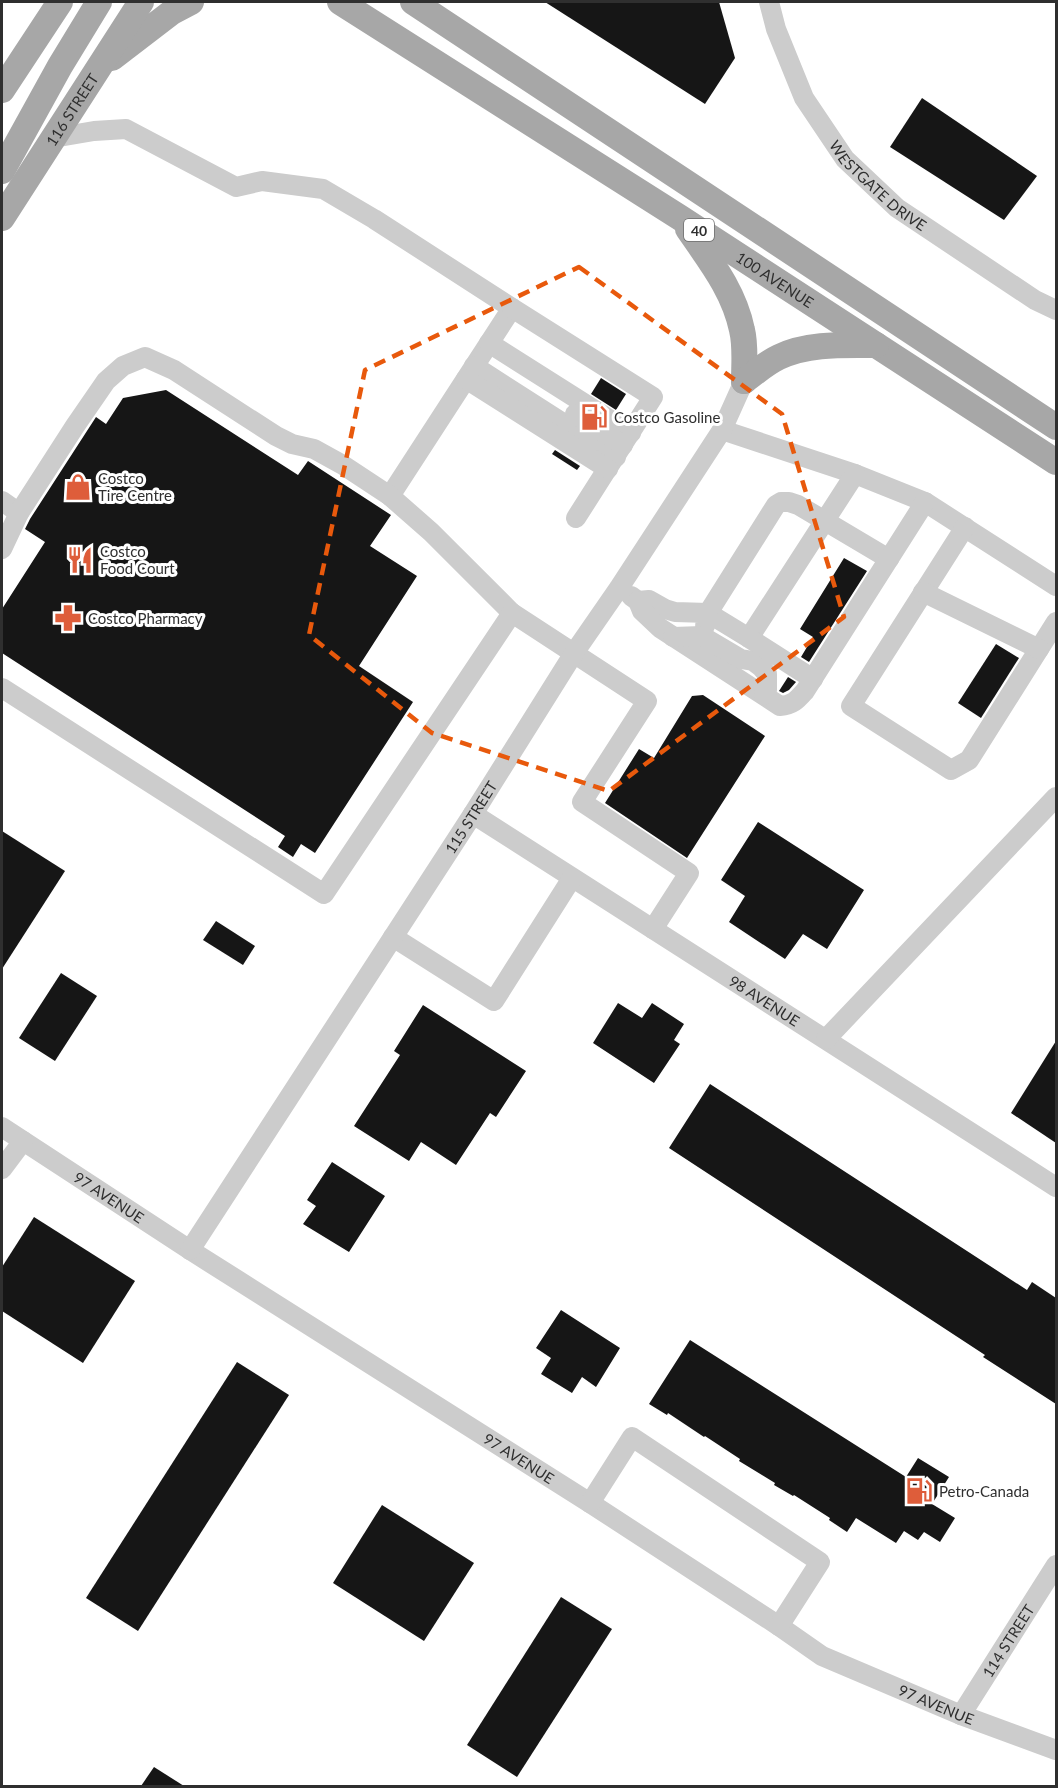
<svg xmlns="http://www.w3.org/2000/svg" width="1058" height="1788" viewBox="0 0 1058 1788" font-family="Lato,sans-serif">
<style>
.building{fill:#161616}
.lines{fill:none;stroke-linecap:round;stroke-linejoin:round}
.minor{stroke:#ccc;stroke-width:20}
.major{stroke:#a7a7a7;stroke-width:26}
.marked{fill:none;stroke:#e8590c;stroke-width:4.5;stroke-dasharray:12 8;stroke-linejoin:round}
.labels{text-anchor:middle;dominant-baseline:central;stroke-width:6;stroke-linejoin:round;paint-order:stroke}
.shield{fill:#fff;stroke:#6d6d6d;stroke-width:1.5}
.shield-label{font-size:14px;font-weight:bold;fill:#2f2f2f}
.street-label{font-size:15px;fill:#2f2f2f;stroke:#fff}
.poi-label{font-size:15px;fill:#2f2f2f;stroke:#fff;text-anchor:start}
</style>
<rect width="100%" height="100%" fill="#fff"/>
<!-- building -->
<g class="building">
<polygon points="545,2 719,2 735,58 705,104"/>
<polygon points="922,98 1037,176 1004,220 890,147"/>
<polygon points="601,378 626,394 616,410 591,394"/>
<polygon points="166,390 298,475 308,461 391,515 370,546 417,576 359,666 413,702 315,853 301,844 293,857 278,847 285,836 2,653 2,609 45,542 25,529 30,519 96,417 106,424 123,398"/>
<polygon points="555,450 580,466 577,470 552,454"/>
<polygon points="844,558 867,571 809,662 801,657 813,637 800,629"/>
<polygon points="996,644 1019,658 981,718 958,703"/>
<polygon points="788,677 796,682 789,690 783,693 779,691"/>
<polygon points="703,695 765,736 687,858 605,803 639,749 654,758 692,696"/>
<polygon points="758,822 864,890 827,949 803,934 785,959 729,922 745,896 721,880"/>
<polygon points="2,831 65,871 2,969"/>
<polygon points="216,921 255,946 243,965 203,940"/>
<polygon points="61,973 97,996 55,1061 19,1038"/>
<polygon points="618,1003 642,1018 652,1003 684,1024 674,1040 680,1044 654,1083 593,1043"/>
<polygon points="423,1005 526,1071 496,1117 490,1113 456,1165 421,1142 409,1161 354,1126 400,1055 394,1051"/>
<polygon points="1056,1041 1056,1143 1011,1113"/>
<polygon points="710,1084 1027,1290 1032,1282 1056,1298 1056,1404 983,1357 985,1355 669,1148"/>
<polygon points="332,1162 385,1196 349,1252 303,1224 316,1206 307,1200"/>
<polygon points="34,1217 135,1281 83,1363 2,1311 2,1267"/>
<polygon points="561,1310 620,1348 596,1387 582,1377 572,1393 541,1374 551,1358 536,1348"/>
<polygon points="690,1340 906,1477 918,1458 949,1477 932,1504 955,1518 940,1542 924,1532 918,1540 904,1531 896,1543 856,1518 847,1532 829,1520 830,1518 794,1495 793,1496 774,1485 775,1483 739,1461 740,1459 705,1436 704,1437 668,1413 667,1415 649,1404"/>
<polygon points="237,1362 289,1395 138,1631 86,1598"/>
<polygon points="382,1505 474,1563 424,1641 333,1583"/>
<polygon points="561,1597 612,1629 517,1777 467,1745"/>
<polygon points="154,1767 184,1786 141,1786"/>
</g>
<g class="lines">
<!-- minor -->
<g class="minor">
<path id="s1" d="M769 2 776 29 804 98 845 159 897 208 1035 300 1056 310"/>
<polyline points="53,138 94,131 126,129 236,187 262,181 323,189 374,219 512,308 390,496"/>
<polyline points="512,308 653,397 576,518"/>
<polyline points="489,343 631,433"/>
<polyline points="474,366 616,457"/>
<polyline points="466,379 608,469"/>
<polyline points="575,414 623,445"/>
<polyline points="722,430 855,474 925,502 1056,586"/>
<polyline points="855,474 749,638 708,613 776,505 781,502 789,502 798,505 889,559"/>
<polyline points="2,501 19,513"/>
<polyline points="965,527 851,706 951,770 969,760 1056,622"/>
<polyline points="2,549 19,513 75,426 106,381 123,366 145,357 174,370 276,436 292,444 314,449 343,465 390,496 431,532 512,613"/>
<polyline points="923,592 1039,649"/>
<polyline points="631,596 638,601 649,600 665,609 675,612 708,613 705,626"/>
<path d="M638 601 642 611 660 628 780 706C793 705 797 700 805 691L925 502"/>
<polyline points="673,637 702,636 741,659 753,661 761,667 767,674 767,690 764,695"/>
<polyline points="749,638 813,679"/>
<polyline points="2,688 324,894 512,613 647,701 582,802 689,873 653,929"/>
<path id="s2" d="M473 814 1056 1187"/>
<polyline points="393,937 494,1001 572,878"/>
<polyline points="826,1039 1056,797"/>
<path id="s3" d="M2 1127 190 1250 590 1503 779 1626 822 1656 961 1715 1056 1750"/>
<polyline points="2,1169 23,1141"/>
<path id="s4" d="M190 1250 473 814 574 653 619 588 722 430 744 381"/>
<polyline points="590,1503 632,1437 820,1562 779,1626"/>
<path id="s5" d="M961 1715 1056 1565"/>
</g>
<!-- major -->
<g class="major">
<path id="s6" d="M340 2 679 217 1056 462"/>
<polyline points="413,2 1056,427"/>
<polyline points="112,58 172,12 191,2"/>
<polyline points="2,90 60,2"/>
<polyline points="2,171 60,66 99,2"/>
<path id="s7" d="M2 218 141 2"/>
<path d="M688 229C710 261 734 291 742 330 746 346 744 365 744 381"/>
<path d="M744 381C755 373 766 363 779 357 808 343 844 345 876 345"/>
</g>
</g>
<!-- marked area -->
<path class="marked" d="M579 267 782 414 844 617 609 791 432 733 309 635 365 370Z"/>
<!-- icons -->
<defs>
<symbol id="fuel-bare" viewBox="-9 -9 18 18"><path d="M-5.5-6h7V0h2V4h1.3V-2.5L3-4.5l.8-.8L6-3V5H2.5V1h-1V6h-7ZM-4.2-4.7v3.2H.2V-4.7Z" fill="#de5d3a" stroke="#fff" stroke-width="2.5" paint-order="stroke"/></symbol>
<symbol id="shop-bare" viewBox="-9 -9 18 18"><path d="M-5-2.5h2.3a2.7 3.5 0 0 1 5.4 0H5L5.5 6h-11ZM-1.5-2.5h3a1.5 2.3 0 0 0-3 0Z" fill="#de5d3a" stroke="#fff" stroke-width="2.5" paint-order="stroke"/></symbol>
<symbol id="restaurant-bare" viewBox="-9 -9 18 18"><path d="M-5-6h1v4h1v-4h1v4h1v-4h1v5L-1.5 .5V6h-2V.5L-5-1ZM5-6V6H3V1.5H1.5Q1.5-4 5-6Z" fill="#de5d3a" stroke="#fff" stroke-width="2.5" paint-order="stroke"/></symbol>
<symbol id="pharmacy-bare" viewBox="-9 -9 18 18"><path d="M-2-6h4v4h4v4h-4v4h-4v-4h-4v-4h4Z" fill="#de5d3a" stroke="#fff" stroke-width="2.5" paint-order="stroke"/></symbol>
</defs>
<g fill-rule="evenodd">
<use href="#fuel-bare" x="575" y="398" width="38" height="38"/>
<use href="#shop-bare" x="59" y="468" width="38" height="38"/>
<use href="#restaurant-bare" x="61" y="541" width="38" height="38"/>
<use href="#pharmacy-bare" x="49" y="599" width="38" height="38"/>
<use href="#fuel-bare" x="900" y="1472" width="38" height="38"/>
</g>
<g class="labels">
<!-- shield labels -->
<rect class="shield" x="684" y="219" width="30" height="22" rx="4.5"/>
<g class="shield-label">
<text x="699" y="230">40</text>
</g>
<!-- street labels -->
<g class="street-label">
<text stroke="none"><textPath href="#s7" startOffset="129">116 STREET</textPath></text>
<text stroke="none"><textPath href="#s1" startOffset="218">WESTGATE DRIVE</textPath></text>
<text stroke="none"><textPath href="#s6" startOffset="516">100 AVENUE</textPath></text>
<text stroke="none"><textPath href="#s4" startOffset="516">115 STREET</textPath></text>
<text stroke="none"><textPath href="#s2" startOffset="346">98 AVENUE</textPath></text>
<text stroke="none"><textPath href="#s3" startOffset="128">97 AVENUE</textPath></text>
<text stroke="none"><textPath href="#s3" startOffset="614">97 AVENUE</textPath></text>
<text stroke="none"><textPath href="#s5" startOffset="88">114 STREET</textPath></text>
<text stroke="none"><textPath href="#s3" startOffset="1100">97 AVENUE</textPath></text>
</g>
<!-- poi labels -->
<g class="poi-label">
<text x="614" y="417">Costco Gasoline</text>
<text x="98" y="478">Costco<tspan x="98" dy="17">Tire Centre</tspan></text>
<text x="100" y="551">Costco<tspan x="100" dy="17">Food Court</tspan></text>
<text x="88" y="618">Costco Pharmacy</text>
<text x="939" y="1491">Petro-Canada</text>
</g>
</g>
<!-- border -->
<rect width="1058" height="1788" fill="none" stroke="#2f2f2f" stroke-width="6"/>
</svg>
